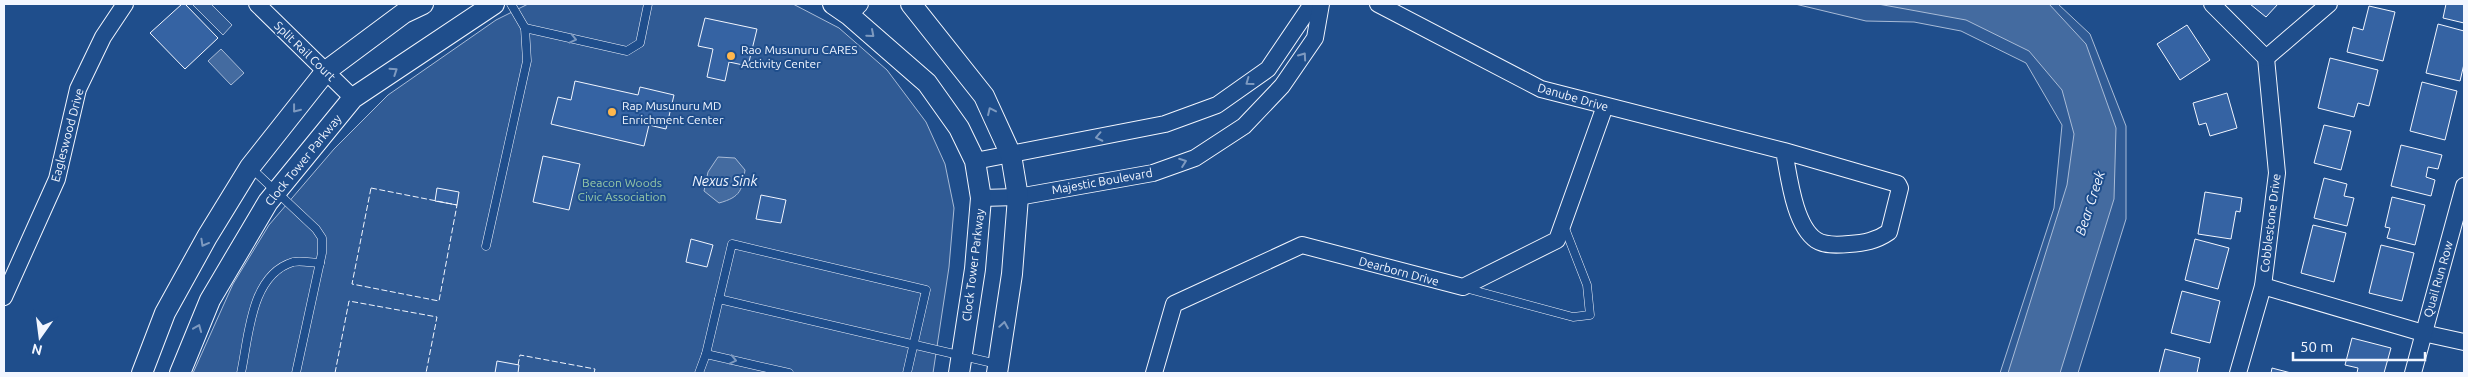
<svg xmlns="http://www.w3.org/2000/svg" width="2468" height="377" viewBox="0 0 2468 377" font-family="Ubuntu,sans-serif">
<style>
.built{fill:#305b95;stroke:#a8bbd7}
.water{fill:#446ba0;stroke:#a8bbd7}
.building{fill:#3563a3;stroke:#f2f6ff}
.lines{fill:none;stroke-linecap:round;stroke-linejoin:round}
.service-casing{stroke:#f2f6ff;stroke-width:9}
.minor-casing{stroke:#f2f6ff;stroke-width:18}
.tertiary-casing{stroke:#f2f6ff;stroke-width:22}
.service{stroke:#1f4e8c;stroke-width:8}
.minor{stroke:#1f4e8c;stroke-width:16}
.tertiary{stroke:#1f4e8c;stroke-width:20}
.fence{stroke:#f2f6ff;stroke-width:1;stroke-dasharray:6 2.5;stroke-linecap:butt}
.oneway{stroke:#7e9ac0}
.poi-dot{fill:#ffb74d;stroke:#1f4e8c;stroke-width:2}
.labels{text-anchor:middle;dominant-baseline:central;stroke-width:4;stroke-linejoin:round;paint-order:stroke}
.poi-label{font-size:12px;fill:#f2f6ff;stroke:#1f4e8c;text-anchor:start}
.street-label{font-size:12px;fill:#f2f6ff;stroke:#1f4e8c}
.park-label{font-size:12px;fill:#97c8a6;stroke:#1f4e8c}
.water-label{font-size:14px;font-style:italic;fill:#f2f6ff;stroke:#1f4e8c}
</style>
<rect width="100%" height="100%" fill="#1f4e8c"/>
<!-- built -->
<g class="built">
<polygon points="192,4 211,4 232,25 223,35"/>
<polygon points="528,4 793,4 839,28 887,70 926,122 945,164 954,208 949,267 933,373 193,373 233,284 269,225 334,149 388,95 496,20"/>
<polygon points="1795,4 2058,4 2090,34 2126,126 2126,219 2078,373 2000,373 2054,208 2062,125 2026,63 1961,31 1914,22 1866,21"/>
</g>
<!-- water -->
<g class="water">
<polygon points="1878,4 2049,4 2086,44 2116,128 2114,199 2060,373 2008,373 2067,185 2074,134 2062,90 2029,51 1966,20"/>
<polygon points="221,49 244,73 231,85 208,61"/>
<path d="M718 157 735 158 745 170C742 190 741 197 719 203L704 191 708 172Z"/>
</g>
<!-- building -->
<g class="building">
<polygon points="182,4 185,4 218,38 185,69 150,33"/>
<polygon points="2250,4 2278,4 2266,17"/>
<polygon points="2446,4 2464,4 2464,23 2443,18"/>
<polygon points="2369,6 2395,12 2383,61 2347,52 2353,27 2363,30"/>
<polygon points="705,18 757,29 748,66 729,62 725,81 707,77 713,49 698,46"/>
<polygon points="2438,24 2464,31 2464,64 2460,81 2426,73"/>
<polygon points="2187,25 2210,60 2180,80 2157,44"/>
<polygon points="2330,58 2378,70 2369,106 2358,103 2354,117 2318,108"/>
<polygon points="575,81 638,95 640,87 674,95 666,129 649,125 644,146 551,124 558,97 571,100"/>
<polygon points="2422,82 2457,91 2445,140 2410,131"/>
<polygon points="2227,93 2237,128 2210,136 2206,123 2199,125 2193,103"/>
<polygon points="2324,125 2351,131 2341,170 2314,163"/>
<polygon points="2401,145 2442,155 2438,169 2428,167 2426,177 2435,180 2431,196 2391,186"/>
<polygon points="543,156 580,164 569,210 533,202"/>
<polygon points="2324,178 2347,184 2344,196 2354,198 2347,226 2314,218"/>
<polygon points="437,188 459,192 457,205 435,201"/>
<polygon points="2205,192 2242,198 2240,212 2236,211 2231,239 2198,234"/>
<polygon points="761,195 786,200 781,223 756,219"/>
<polygon points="2392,197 2425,205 2415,245 2387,238 2390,228 2385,227"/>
<polygon points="2313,225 2346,233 2334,282 2301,273"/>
<polygon points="691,239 713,245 707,267 686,262"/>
<polygon points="2195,239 2229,248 2218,289 2185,280"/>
<polygon points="2381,245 2414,253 2402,301 2369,293"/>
<polygon points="2182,291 2220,301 2210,343 2171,333"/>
<polygon points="2352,338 2391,348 2384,373 2357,373 2358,368 2345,365"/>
<polygon points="2165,349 2200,358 2197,373 2159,373"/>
<polygon points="497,361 519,365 518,373 495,373"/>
<polygon points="2272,368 2291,373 2271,373"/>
</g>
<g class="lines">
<defs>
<g id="service">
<polyline points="525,28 627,51 640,43 648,4"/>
<polyline points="250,167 316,229 322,238 322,253 296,373"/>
<polyline points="486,246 527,61 525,28 511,4"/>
<polyline points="1465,288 1573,317 1590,315 1587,285 1564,226"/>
<polyline points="719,299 997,364"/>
<path d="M241 373C249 337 250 275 293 262 301 260 312 263 320 263"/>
<polyline points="699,373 706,354"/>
<polyline points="789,373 706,354 732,244 926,290 907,373"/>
</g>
<g id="minor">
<polyline points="257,4 353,98"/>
<path d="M1378 4 1541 89 1784 151 1898 184 1900 188 1889 232C1876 241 1864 243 1849 244 1839 245 1825 246 1816 240 1794 225 1789 176 1784 151"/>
<polyline points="2212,4 2266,58 2277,173 2263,286 2238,373"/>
<polyline points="849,15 860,4"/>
<polyline points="2266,58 2329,4"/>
<polyline points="975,161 1165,124 1217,105 1268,69 1312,4"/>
<polyline points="981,198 1018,197 1153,173 1195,158 1244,126 1282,86 1315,38 1321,4"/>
<polyline points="2263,286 2423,333 2464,342"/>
<polyline points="4,297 57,179 78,89 103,37 125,4"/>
<polyline points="1154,373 1174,304 1302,245 1463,287 1557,240 1605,106"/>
<polyline points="2413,373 2464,186"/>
</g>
<g id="tertiary">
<polyline points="833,4 849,15 927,83 959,128 975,161 981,198 975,269 959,373"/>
<polyline points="911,4 984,96 1011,155 1018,197 1012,274 997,373"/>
<polyline points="142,373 165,313 207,237 250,167 326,71 404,13 423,4"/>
<polyline points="180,373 210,300 268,202 353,98 494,4"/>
</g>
</defs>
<!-- service casing -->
<use href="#service" class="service-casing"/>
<!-- minor casing -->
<use href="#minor" class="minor-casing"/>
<!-- tertiary casing -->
<use href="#tertiary" class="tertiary-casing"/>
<!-- service -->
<use href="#service" class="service"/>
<!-- minor -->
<use href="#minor" class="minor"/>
<!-- tertiary -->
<use href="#tertiary" class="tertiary"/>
<!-- fence -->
<g class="fence">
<polygon points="371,188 457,205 439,301 352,284"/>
<polyline points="518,365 520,355 595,369 594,373"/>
<polyline points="335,373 349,301 437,317 426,373"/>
</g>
</g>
<!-- one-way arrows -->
<defs><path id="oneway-chevron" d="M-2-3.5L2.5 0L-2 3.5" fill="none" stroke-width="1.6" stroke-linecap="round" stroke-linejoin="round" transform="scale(1.25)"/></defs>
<g class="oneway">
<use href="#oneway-chevron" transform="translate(871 34) rotate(41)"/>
<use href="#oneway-chevron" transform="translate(573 39) rotate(13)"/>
<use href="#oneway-chevron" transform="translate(1303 56) rotate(-55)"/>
<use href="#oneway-chevron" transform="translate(394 71) rotate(-34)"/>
<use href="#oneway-chevron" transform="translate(1249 82) rotate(144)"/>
<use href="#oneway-chevron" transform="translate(296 109) rotate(128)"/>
<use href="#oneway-chevron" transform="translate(991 111) rotate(-115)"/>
<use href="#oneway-chevron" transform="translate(1099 137) rotate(168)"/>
<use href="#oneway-chevron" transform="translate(1183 162) rotate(-20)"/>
<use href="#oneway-chevron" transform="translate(204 243) rotate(119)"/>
<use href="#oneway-chevron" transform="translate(1004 325) rotate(-81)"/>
<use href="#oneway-chevron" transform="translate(198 328) rotate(-68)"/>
<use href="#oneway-chevron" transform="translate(733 360) rotate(13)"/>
</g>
<!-- markers -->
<g class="poi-dot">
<circle cx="731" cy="56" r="5"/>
<circle cx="612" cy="112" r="5"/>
</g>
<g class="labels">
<!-- poi labels -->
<g class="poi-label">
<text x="741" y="49">Rao Musunuru CARES<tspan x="741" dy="14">Activity Center</tspan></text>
<text x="622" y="105">Rap Musunuru MD<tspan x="622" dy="14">Enrichment Center</tspan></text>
</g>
<!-- street labels -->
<g class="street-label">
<text transform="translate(305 51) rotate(44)">Split Rail Court</text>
<text transform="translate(1573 97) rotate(16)">Danube Drive</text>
<text transform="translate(67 135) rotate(-75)">Eagleswood Drive</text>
<text transform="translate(303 160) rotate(-51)">Clock Tower Parkway</text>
<text transform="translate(1102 181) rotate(-10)">Majestic Boulevard</text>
<text transform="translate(2270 223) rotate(-83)">Cobblestone Drive</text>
<text transform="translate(973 265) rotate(-83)">Clock Tower Parkway</text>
<text transform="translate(1399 271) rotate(15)">Dearborn Drive</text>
<text transform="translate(2438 279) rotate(-74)">Quail Run Row</text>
</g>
<!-- park labels -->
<g class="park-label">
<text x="622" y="182">Beacon Woods<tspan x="622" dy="14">Civic Association</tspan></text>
</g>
<!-- water labels -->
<g class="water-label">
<text x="725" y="181">Nexus Sink</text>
<text transform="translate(2090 203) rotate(-72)">Bear Creek</text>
</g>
</g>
<!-- border -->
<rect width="2468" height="377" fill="none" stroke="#f2f6ff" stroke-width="10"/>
<!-- north arrow -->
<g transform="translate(40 337) rotate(194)" stroke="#1f4e8c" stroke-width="4" paint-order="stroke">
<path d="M0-4L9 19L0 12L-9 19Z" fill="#f2f6ff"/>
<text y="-8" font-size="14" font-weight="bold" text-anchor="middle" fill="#f2f6ff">N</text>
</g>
<!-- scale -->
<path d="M2293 352v8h132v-8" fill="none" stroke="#f2f6ff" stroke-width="2.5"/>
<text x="2300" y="352" font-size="15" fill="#f2f6ff" stroke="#1f4e8c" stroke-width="4" paint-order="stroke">50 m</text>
</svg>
